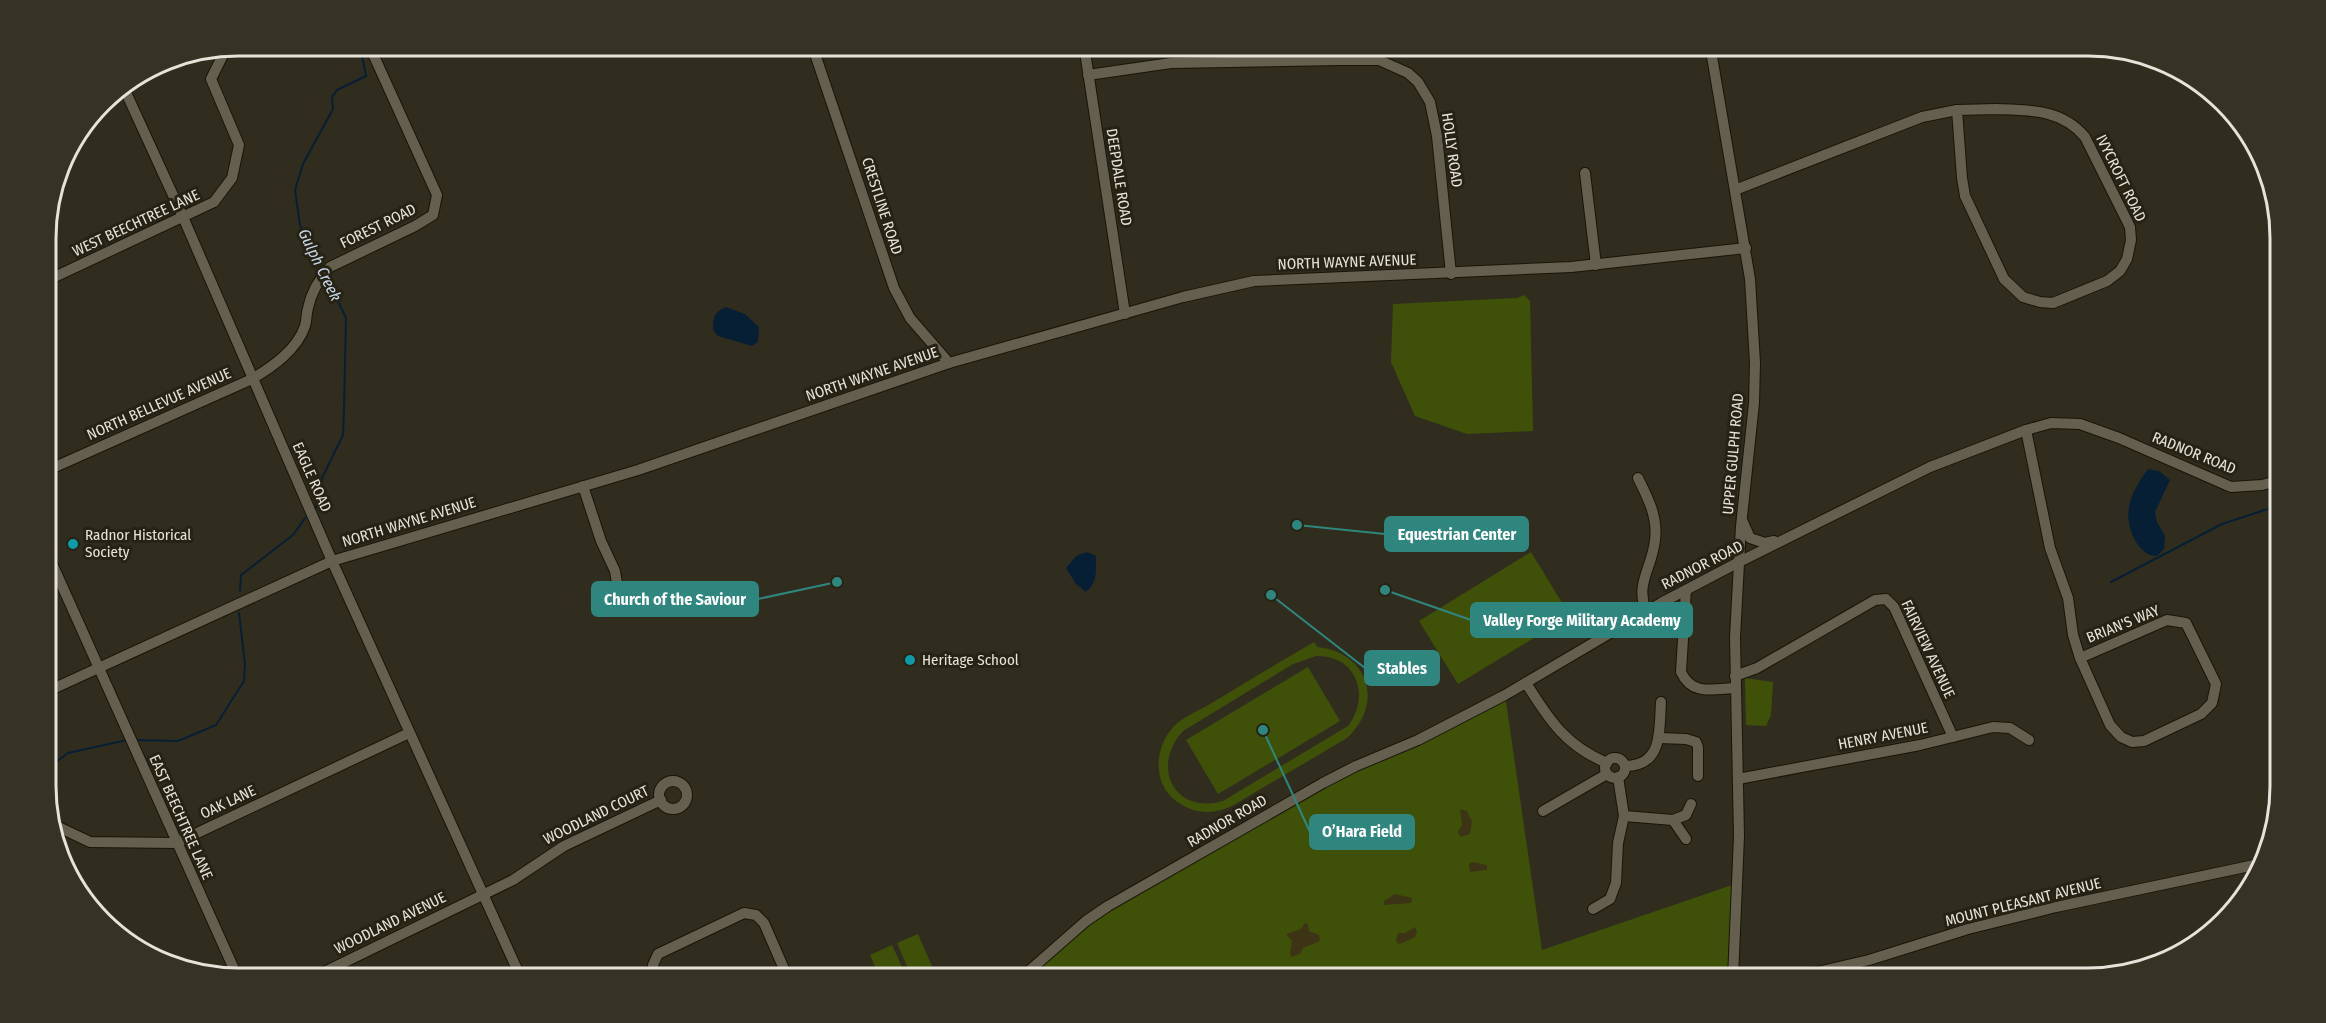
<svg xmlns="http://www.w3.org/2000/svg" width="2326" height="1023" viewBox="0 0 2326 1023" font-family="'Fira Sans Condensed',sans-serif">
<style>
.green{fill:#3f5109;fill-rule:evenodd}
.sand{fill:#3c3414}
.water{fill:#071f34}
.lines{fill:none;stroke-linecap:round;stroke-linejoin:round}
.stream{stroke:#071f34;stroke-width:2}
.minor-casing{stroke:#191507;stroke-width:12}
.minor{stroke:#645f4e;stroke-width:10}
.culture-dot{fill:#0f9aa8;stroke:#272314;stroke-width:2}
.labels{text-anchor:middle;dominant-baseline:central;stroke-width:6;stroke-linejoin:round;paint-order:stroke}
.street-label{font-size:15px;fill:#e6e4da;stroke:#272314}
.poi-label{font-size:15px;fill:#e6e4da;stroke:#272314;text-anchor:start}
.water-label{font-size:16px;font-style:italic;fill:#c9daec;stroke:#272314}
.rim{fill:none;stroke:#e6e4da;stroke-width:3}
.leader{fill:none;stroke:#2f867e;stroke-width:2}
.callout-dot{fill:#2f867e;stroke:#272314;stroke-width:2}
.callout{fill:#2f867e;stroke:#2f867e;stroke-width:2}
.callout-label{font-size:16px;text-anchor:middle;font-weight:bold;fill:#fff}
</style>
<rect width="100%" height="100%" fill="#312d1e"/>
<!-- green -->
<g class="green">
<polygon points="1524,295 1530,301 1533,431 1467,434 1415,416 1391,362 1393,304 1517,298"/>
<polygon points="1531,552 1570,616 1458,684 1419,621"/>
<path d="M1314 642 1317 647C1368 652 1385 703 1347 738L1232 806C1212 815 1194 814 1176 801 1154 785 1154 752 1170 731 1179 718 1198 711 1212 703 1246 682 1280 662 1314 642ZM1316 656C1357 655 1371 696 1348 726L1223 801C1175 815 1150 767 1183 731L1293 664Z"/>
<polygon points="1308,667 1340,721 1218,794 1186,740"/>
<polygon points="1745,678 1773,682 1771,715 1766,726 1746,725"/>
<polygon points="1505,695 1542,950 1738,883 1733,978 1021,978 1086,921 1323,783"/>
<polygon points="918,934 937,978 912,978 897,943"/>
<polygon points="892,945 907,978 880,978 870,955"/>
</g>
<!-- sand -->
<g class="sand">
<polygon points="1460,809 1467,811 1472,821 1470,834 1460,837 1458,832 1462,825"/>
<polygon points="1472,862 1487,865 1487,870 1470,872 1469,864"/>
<polygon points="1395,894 1412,898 1411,903 1384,905 1384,901"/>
<polygon points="1305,923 1308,924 1309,931 1319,935 1320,941 1303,948 1300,954 1291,957 1290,954 1292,941 1286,934 1301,929"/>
<polygon points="1415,927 1417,932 1415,937 1400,944 1397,943 1396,940 1398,933 1405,933"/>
</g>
<!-- water -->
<g class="water">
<path d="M726 307 745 314 759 327 758 342 752 346 718 336 713 330C713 317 714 312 726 307Z"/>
<path d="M2148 469 2159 471 2170 480 2155 512 2157 522 2165 536 2164 549 2157 556C2137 557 2125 524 2129 507 2131 493 2140 480 2148 469Z"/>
<path d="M1087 552 1096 556C1096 571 1098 582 1086 592L1076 584 1066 568 1076 556Z"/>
</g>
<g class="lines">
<!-- stream -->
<g class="stream">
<polyline points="323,270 300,225 295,190 303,164 333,109 332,97 337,90 366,76 360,45"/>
<polyline points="315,510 323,476 343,435 344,410 346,318 327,278"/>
<polyline points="2111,582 2222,524 2280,505"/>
<polyline points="240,591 241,575 293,535 305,518"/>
<polyline points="135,740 178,741 216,725 244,681 245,664 239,613"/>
<polyline points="47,769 68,753 127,740"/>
</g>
<defs>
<g id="minor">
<polyline points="812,45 894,288 910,318 949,363"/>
<polyline points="1084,45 1125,314"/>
<polyline points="1338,45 1340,60"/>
<polyline points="1710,45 1750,279 1755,363 1754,403 1741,526 1735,637 1739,836 1733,978"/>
<polyline points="1088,75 1171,63 1340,60 1379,60 1408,73 1418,82 1430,102 1437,136 1451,274"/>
<polyline points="123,86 183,217 332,561 521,978"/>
<path d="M1996 109C2029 110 2062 109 2085 137L2130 227 2131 240 2127 259 2120 271 2107 281 2053 303 2040 302 2023 297 2004 279 1965 196 1962 178 1957 110Z"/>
<polyline points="1585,173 1596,265"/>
<polyline points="1735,190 1922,117 1957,110"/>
<polyline points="46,281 214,202 232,178 239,145 211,79 227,47"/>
<polyline points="2026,430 2050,548 2068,598 2073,635 2080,658"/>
<path d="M46 471 252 379C272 367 297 350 305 326 307 320 306 314 308 308 311 293 320 278 330 267L415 226 433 215 437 195 369 45"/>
<path d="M1638 478C1648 498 1658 517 1655 540 1652 569 1635 582 1646 612"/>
<polyline points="583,486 601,541 615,571 621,608"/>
<polyline points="1742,520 1750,538 1765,543 1774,541"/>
<polyline points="46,550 238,978"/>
<path d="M1686 590 1681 672C1692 696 1713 689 1736 688"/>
<polygon points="2167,620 2186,623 2216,684 2212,703 2201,714 2144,741 2132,742 2121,737 2110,725 2080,658"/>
<polyline points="1735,676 1757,668 1875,600 1886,599 1894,607 1953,737"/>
<path d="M1526 683C1549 720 1566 746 1607 763"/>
<polyline points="46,692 332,561 638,470 949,363 1183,297 1254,281 1571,267 1746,248"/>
<polyline points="1659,738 1686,739 1696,742 1698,747 1698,776"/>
<circle cx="1615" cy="768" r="10"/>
<path d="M1625 766C1663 766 1659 731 1661 702"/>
<polyline points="1738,779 1920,745 1993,727 2010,728 2029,740"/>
<circle cx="673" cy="795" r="14"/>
<polyline points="1543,811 1607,774"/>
<polyline points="1624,816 1673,820 1686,815 1691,804"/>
<polyline points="1673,820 1686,839"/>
<polyline points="52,824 90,842 176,843 409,733"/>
<polyline points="1593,909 1610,899 1616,883 1618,843 1624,816 1618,777"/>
<polyline points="312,978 513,880 564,846 661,800"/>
<polyline points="655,978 653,965 658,954 744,913 756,915 764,923 788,978"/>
<polyline points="1021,978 1086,921 1108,906 1323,783 1356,766 1418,740 1505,695 1661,603 1739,562 1930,467 2026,430 2051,423 2080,424 2119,438 2231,487 2262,485 2280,480"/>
<polyline points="1791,978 1869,960 1968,929 2056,907 2264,863"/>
</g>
</defs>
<!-- minor casing -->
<use href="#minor" class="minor-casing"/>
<!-- minor -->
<use href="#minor" class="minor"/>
</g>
<!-- markers -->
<g class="culture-dot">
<circle cx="73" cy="544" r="6"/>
<circle cx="910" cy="660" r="6"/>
</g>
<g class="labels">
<!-- street labels -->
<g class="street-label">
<text transform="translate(1452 150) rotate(82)">HOLLY ROAD</text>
<text transform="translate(1119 177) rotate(81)">DEEPDALE ROAD</text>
<text transform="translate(2121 178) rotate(64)">IVYCROFT ROAD</text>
<text transform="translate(882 206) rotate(72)">CRESTLINE ROAD</text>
<text transform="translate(136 223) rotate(-25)">WEST BEECHTREE LANE</text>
<text transform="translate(378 226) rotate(-26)">FOREST ROAD</text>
<text transform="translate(1347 262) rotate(-2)">NORTH WAYNE AVENUE</text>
<text transform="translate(872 374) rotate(-19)">NORTH WAYNE AVENUE</text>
<text transform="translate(159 404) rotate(-24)">NORTH BELLEVUE AVENUE</text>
<text transform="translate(2194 453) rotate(22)">RADNOR ROAD</text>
<text transform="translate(1733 454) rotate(-85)">UPPER GULPH ROAD</text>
<text transform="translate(312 477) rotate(66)">EAGLE ROAD</text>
<text transform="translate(409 522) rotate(-17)">NORTH WAYNE AVENUE</text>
<text transform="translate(1702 565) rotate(-27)">RADNOR ROAD</text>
<text transform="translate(2123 624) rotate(-22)">BRIAN'S WAY</text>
<text transform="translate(1928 649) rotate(65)">FAIRVIEW AVENUE</text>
<text transform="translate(1883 736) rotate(-11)">HENRY AVENUE</text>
<text transform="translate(228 802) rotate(-25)">OAK LANE</text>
<text transform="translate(596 815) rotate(-26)">WOODLAND COURT</text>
<text transform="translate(181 817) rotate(66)">EAST BEECHTREE LANE</text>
<text transform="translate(1227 821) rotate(-30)">RADNOR ROAD</text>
<text transform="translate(2023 902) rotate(-14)">MOUNT PLEASANT AVENUE</text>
<text transform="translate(390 923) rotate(-26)">WOODLAND AVENUE</text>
</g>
<!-- poi labels -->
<g class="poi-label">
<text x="85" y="535">Radnor Historical<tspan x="85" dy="17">Society</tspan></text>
<text x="922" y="660">Heritage School</text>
</g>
<!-- water labels -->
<g class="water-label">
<text transform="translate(320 265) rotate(64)">Gulph Creek</text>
</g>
</g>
<!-- crop -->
<path d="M0 0H2326V1023H0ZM238 56H2088A182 182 0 0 1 2270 238V786A182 182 0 0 1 2088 968H238A182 182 0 0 1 56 786V238A182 182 0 0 1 238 56Z" fill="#363224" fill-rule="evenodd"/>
<path class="rim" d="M238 56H2088A182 182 0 0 1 2270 238V786A182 182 0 0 1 2088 968H238A182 182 0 0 1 56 786V238A182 182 0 0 1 238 56Z"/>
<!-- callouts -->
<path class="leader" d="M1297 525L1385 534M837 582L758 599M1385 590L1471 620M1271 595L1365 668M1263 730L1310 832"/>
<g class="callout-dot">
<circle cx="1297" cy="525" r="6"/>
<circle cx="837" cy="582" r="6"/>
<circle cx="1385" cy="590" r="6"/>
<circle cx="1271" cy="595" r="6"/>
<circle cx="1263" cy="730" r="6"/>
</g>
<g class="callout">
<rect x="1385" y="517" width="143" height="34" rx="6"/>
<rect x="592" y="582" width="166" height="34" rx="6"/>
<rect x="1471" y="603" width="221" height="34" rx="6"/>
<rect x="1365" y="651" width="74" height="34" rx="6"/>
<rect x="1310" y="815" width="104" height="34" rx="6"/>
</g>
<g class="callout-label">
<text x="1457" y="540">Equestrian Center</text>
<text x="675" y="605">Church of the Saviour</text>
<text x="1582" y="626">Valley Forge Military Academy</text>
<text x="1402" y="674">Stables</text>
<text x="1362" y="837">O’Hara Field</text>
</g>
</svg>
